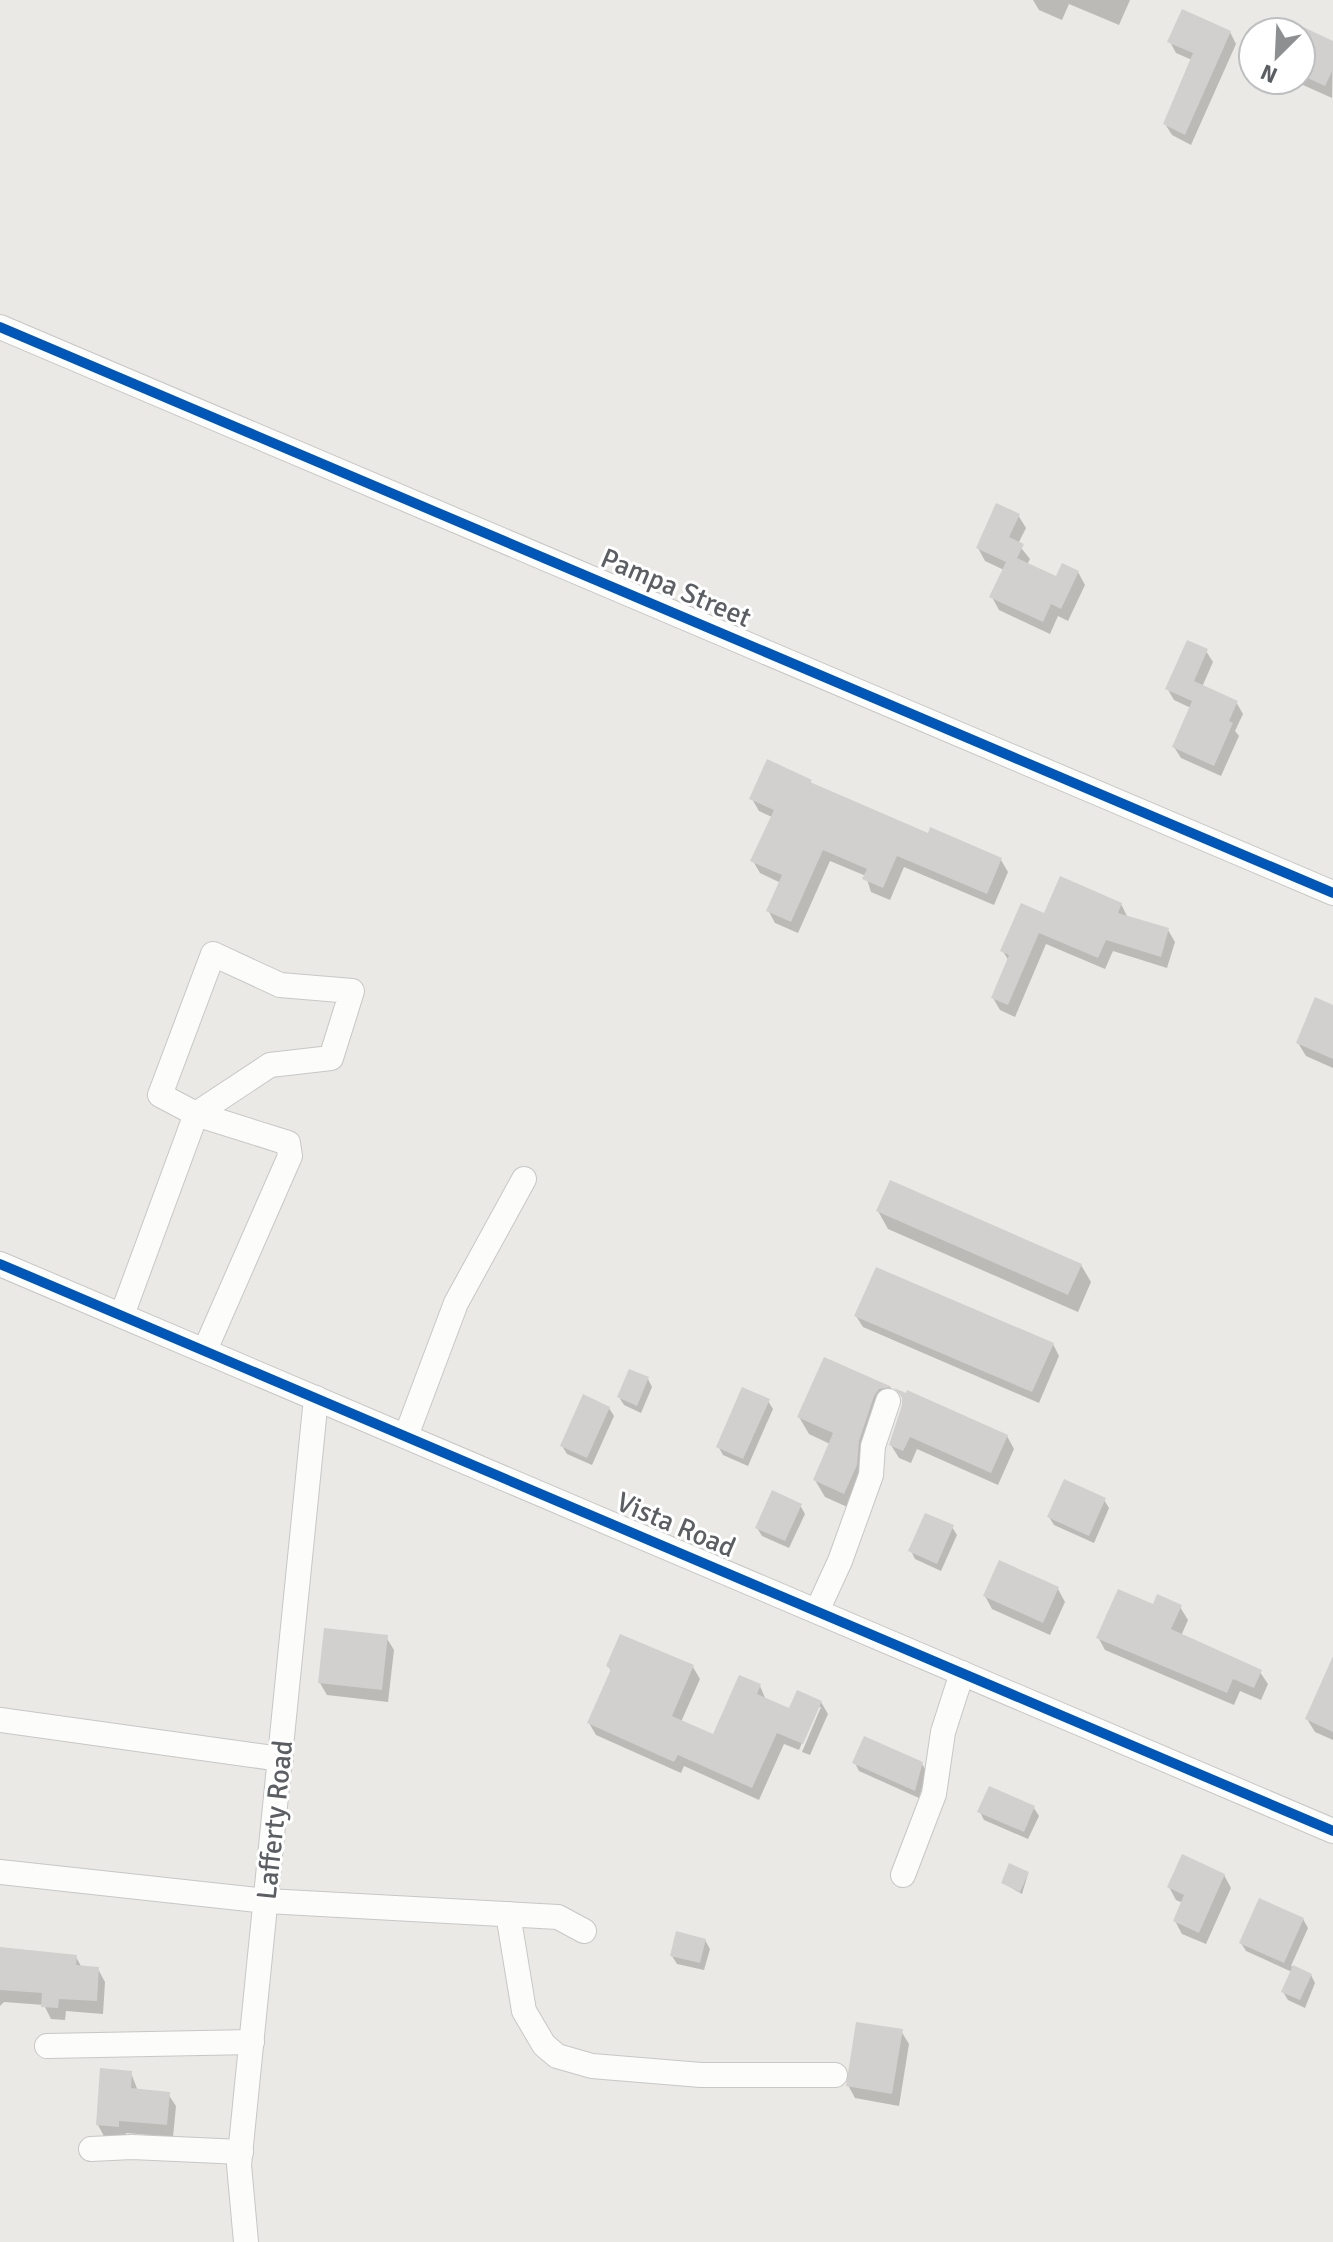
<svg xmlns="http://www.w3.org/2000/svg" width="1333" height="2242" viewBox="0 0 1333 2242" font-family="Signika,sans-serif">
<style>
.shadow{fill:#0003}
.building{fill:#d1d0ce}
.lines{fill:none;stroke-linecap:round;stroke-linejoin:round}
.minor-casing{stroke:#c7c7c7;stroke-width:26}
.minor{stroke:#fcfcfb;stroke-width:24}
.cycleway-casing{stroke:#fff;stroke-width:15}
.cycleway{stroke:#0057b8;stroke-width:10}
.labels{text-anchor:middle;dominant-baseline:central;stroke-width:6;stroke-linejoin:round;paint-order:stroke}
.street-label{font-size:28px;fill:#5b5e62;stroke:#fff}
</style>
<rect width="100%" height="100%" fill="#eae9e5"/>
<!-- shadow -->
<g class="shadow">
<polygon points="1033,0 1130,0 1119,25 1069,4 1062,20 1039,10"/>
<polygon points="1292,25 1333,43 1332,98 1292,80 1301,80 1301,32 1289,32"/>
<polygon points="1230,32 1236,44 1191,145 1172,135 1165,124 1192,60 1176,53 1170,42"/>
<polygon points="1018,515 1026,528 1018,544 1030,559 1027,565 1057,578 1078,572 1085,585 1068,621 1058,616 1050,634 999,610 992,597 1004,570 985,561 978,548"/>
<polygon points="1206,651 1213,662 1202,687 1236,702 1243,714 1235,731 1239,736 1221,776 1181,758 1174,747 1191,708 1174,700 1167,688"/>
<polygon points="810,781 813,786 929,836 1001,860 1008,872 994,905 904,867 890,900 871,892 866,876 830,861 798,933 775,923 768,910 781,883 760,873 753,861 772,817 759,811 752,799"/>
<polygon points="1121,904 1128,918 1168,930 1175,942 1167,968 1113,951 1105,969 1046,944 1015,1017 1000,1010 993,998 1009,961 1002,950 1045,916"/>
<polygon points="1333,1007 1333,1068 1306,1056 1298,1043"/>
<polygon points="878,1211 1081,1265 1091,1282 1078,1312 888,1229"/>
<polygon points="856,1316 1053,1344 1059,1356 1039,1403 863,1327"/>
<polygon points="825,1359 891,1388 900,1404 888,1406 854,1510 825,1497 815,1480 830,1444 809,1434 799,1417"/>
<polygon points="648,1379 652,1387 641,1413 624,1405 619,1397"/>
<polygon points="899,1392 1007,1436 1014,1449 998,1485 917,1449 911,1463 899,1458 891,1445 904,1401"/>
<polygon points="768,1401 773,1409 748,1466 723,1455 718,1446"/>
<polygon points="609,1408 614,1416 592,1465 567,1454 562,1446"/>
<polygon points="1104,1500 1109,1508 1094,1543 1054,1525 1049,1517"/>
<polygon points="800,1505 805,1514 789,1548 762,1536 757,1528"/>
<polygon points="952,1527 957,1535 941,1571 915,1559 911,1551"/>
<polygon points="1058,1589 1065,1602 1050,1635 992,1609 985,1596"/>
<polygon points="1154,1607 1180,1607 1188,1620 1181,1636 1260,1672 1268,1684 1261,1700 1240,1691 1234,1705 1105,1650 1098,1637"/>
<polygon points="386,1637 394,1650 388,1702 327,1695 320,1683"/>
<polygon points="608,1666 693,1667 700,1679 681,1722 714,1737 760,1686 766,1700 790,1711 821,1702 828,1714 810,1755 802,1752 821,1707 817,1707 799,1750 784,1744 759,1800 684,1766 681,1773 596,1735 589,1723 612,1672"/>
<polygon points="1333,1689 1333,1740 1315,1732 1307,1719"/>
<polygon points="855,1763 922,1764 927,1772 919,1798 859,1771"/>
<polygon points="1034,1808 1039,1816 1028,1839 984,1820 980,1812"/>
<polygon points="1028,1874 1022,1894 1003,1883"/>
<polygon points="1224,1875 1231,1888 1206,1944 1182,1934 1175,1921 1183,1903 1176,1900 1169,1887"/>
<polygon points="1303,1919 1308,1928 1291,1966 1311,1975 1315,1983 1305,2008 1288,2000 1283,1992 1292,1972 1246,1951 1241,1943"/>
<polygon points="705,1940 710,1949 704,1970 677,1964 672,1956"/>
<polygon points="0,1949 76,1957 82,1968 98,1969 105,1982 103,2014 66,2011 65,2020 51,2019 44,2005 4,2002 0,2006"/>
<polygon points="901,2031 909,2044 899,2106 855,2098 848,2085"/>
<polygon points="131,2073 138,2091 168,2094 176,2106 173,2137 126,2133 125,2139 105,2138 98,2125"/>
</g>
<!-- building -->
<g class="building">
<polygon points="1182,9 1231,31 1185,135 1163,124 1193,53 1167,42"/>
<polygon points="1301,26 1333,41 1333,69 1325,86 1301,75"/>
<polygon points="996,503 1020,514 1009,537 1024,544 1017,558 1056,576 1062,563 1079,571 1061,609 1051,604 1043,622 989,597 1006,562 976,548"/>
<polygon points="1187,640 1208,649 1194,681 1238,701 1229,721 1233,723 1214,766 1172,747 1192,701 1165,689"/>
<polygon points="767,759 812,780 810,782 928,833 930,827 1002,858 987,894 897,856 883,888 862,879 867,869 823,850 791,922 766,911 782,875 750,861 774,810 749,799"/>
<polygon points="1060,876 1122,903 1118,913 1169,928 1161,957 1106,940 1098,958 1039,933 1008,1005 991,998 1009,955 1000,951 1021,903 1044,913"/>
<polygon points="1315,997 1333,1005 1333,1059 1296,1043"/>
<polygon points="890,1180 1082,1264 1068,1295 876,1211"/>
<polygon points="876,1267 1054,1343 1032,1392 854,1316"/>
<polygon points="824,1357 892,1387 879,1389 874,1396 859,1441 857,1465 844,1494 813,1480 833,1433 797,1417"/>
<polygon points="629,1369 649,1377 637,1406 617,1397"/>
<polygon points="742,1387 770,1399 743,1459 716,1447"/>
<polygon points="894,1388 906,1393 907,1390 1008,1435 991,1473 910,1437 903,1451 889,1445 902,1405 902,1397"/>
<polygon points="583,1394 610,1407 587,1458 560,1446"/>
<polygon points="1064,1479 1106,1498 1089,1536 1047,1517"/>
<polygon points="772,1490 802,1504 785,1541 755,1528"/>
<polygon points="925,1513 954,1525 937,1564 908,1551"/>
<polygon points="999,1560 1059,1587 1043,1623 983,1596"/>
<polygon points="1118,1589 1153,1604 1157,1594 1182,1605 1171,1629 1262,1670 1254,1688 1233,1679 1227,1693 1096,1638"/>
<polygon points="324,1628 388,1635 382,1690 318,1683"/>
<polygon points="620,1634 694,1665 672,1716 713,1734 739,1675 761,1684 757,1694 789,1708 797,1690 822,1701 803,1744 777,1733 752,1788 678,1755 674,1762 587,1723 611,1669 606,1666"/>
<polygon points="1333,1656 1333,1732 1305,1719"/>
<polygon points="864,1736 923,1762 915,1791 852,1763"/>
<polygon points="989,1786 1035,1806 1024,1832 977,1812"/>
<polygon points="1182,1854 1225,1874 1199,1933 1173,1921 1184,1895 1167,1887"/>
<polygon points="1009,1863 1029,1872 1020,1892 1001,1883"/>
<polygon points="1259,1898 1304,1918 1284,1963 1239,1943"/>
<polygon points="676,1931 706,1939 700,1963 670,1956"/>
<polygon points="0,1947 77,1955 76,1965 99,1967 97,2001 59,1999 58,2008 41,2007 42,1993 0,1990"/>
<polygon points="1293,1965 1312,1974 1300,2000 1281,1992"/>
<polygon points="856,2022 903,2029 892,2094 846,2086"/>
<polygon points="100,2068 132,2071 131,2088 170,2092 167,2125 119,2121 119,2127 96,2125"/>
</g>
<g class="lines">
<defs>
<g id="minor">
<polyline points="0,327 1333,893"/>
<polygon points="213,954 280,985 352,991 331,1058 270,1065 196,1114 160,1095"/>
<polyline points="0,1264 1333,1831"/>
<polyline points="122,1315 196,1114 288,1143 290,1156 205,1350"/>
<polyline points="406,1436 456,1303 524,1179"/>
<polyline points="817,1611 840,1561 871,1475 873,1446 888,1401"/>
<polyline points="0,1720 281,1759"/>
<polyline points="0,1872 267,1901 558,1917 584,1931"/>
<polyline points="903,1875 934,1794 943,1732 962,1673"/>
<polyline points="508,1914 524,2011 544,2045 557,2056 592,2066 701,2075 835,2075"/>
<polyline points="47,2046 252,2042"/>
<polyline points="91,2149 132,2147 241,2152"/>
<polyline points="246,2242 239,2165 316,1398"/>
</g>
</defs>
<!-- minor casing -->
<use href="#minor" class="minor-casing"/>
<!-- minor -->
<use href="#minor" class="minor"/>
<defs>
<g id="cycleway">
<polyline points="0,327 1333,893"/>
<polyline points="0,1264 1333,1831"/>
</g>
</defs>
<!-- cycleway casing -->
<use href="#cycleway" class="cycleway-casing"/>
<!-- cycleway -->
<use href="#cycleway" class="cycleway"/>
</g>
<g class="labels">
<!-- street labels -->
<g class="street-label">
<text transform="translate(676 588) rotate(23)">Pampa Street</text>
<text transform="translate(676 1525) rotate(23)">Vista Road</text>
<text transform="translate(275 1820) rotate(-84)">Lafferty Road</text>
</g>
</g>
<!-- north arrow -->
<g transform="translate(1277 56) rotate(204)"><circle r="38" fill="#ffffff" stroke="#bdbfc0" stroke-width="2"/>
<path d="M0-6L14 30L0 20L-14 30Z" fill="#8d8f90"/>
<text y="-12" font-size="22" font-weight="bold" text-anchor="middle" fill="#5b5e62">N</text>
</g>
</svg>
